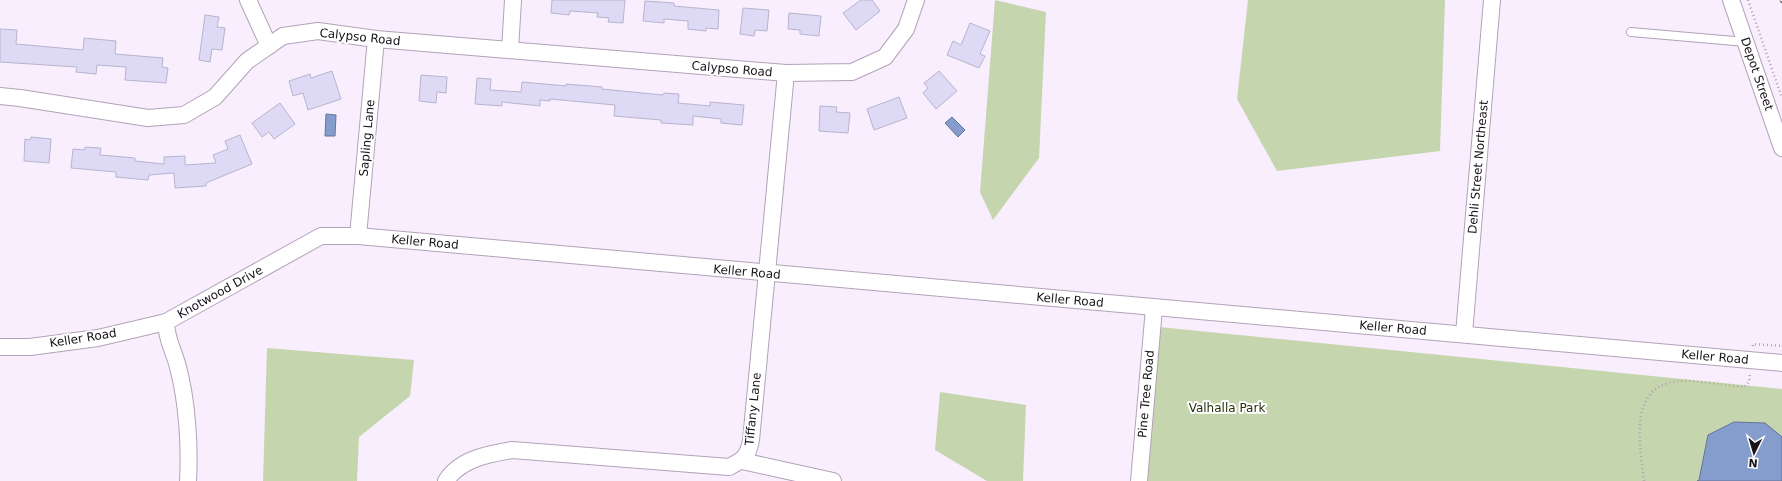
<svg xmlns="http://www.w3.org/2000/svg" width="1782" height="481" viewBox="0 0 1782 481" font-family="'DejaVu Sans',sans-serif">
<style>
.green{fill:#c5d5ad}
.water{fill:#859dcd;stroke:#647397}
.building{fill:#dedaf5;stroke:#b7b4ce}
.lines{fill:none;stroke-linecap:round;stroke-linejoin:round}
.service-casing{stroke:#b3a2b8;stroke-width:10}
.minor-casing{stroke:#b3a2b8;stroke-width:18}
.path{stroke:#ada4b0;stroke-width:2.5;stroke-dasharray:1 3;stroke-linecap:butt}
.service{stroke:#fff;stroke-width:8}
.minor{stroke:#fff;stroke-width:16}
.rail-casing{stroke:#867e89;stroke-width:4.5}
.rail{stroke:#fff;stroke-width:3;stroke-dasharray:9;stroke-linecap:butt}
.labels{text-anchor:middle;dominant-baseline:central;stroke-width:4;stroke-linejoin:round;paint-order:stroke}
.street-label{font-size:12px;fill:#18121a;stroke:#fff}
.park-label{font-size:12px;fill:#232f07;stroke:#fff}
</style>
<rect width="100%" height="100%" fill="#f9eefd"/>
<!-- green -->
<g class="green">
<polygon points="995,0 1046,12 1039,158 993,220 980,192"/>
<polygon points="1248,0 1445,0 1440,151 1277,171 1237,99"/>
<polygon points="1159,327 1782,389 1782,481 1146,481"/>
<polygon points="267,348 414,360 410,396 359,437 357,481 263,481"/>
<polygon points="940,392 1026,405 1023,481 987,481 935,450"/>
</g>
<!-- water -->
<g class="water">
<polygon points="326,114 336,115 335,136 325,136"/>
<polygon points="952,117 965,130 958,137 945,123"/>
<polygon points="1734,422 1765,423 1782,437 1782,481 1697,481 1699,480 1708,435"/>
</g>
<!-- building -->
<g class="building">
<polygon points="552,0 625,0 623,23 608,22 609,18 597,17 598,13 570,11 569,15 551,13"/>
<polygon points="861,0 872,0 880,11 856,30 843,13"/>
<polygon points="645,1 674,3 674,6 719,10 718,29 706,28 706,31 688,29 688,21 664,19 664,23 643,21"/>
<polygon points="743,8 769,10 767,31 755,30 754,36 740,34"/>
<polygon points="789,13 821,16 819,36 800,34 800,30 788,29"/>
<polygon points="205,15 219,17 217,27 225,28 222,50 212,49 210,62 199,60"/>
<polygon points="970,23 990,31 980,54 985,56 979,68 947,55 953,41 961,45"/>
<polygon points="0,29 17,30 16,44 83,50 84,38 116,41 115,54 163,58 162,67 168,68 166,83 125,80 126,67 97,65 96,74 76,72 77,67 0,62"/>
<polygon points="332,71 341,99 308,110 303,93 293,96 289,81 310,74 311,78"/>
<polygon points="939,71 957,91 936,109 923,93 928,88 924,83"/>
<polygon points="421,75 447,77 446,93 437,92 436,103 419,101"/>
<polygon points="477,78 491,79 490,90 521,92 522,82 566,86 566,84 602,87 602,89 663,95 664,93 679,94 678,103 710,106 710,102 744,105 742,125 721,123 721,119 693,116 693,125 661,123 661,120 614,116 615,105 550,99 550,101 540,100 540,106 502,102 502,106 475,104"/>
<polygon points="899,97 907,118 874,130 867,109"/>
<polygon points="280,103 295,124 274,139 269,132 262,137 252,123"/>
<polygon points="820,106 837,107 836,112 850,113 848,133 819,131"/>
<polygon points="240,135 252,164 206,183 206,186 175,188 174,173 149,175 148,180 116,177 116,172 71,168 73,149 85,150 85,147 101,148 100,155 135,158 135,161 164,164 164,157 185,156 185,165 216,163 213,155 228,149 225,141"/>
<polygon points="31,137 51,139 49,163 24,161 25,139 30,140"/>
</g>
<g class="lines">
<defs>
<polyline id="service" points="1631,32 1746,42"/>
<g id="minor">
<polyline points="248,0 269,46"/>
<polyline points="1731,0 1782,148"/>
<polyline points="510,50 513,0"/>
<polyline points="0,96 20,98 148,118 184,115 215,97 247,61 283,36 318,31 376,39 786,73 852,72 885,57 906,29 916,0"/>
<polyline points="358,236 376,39"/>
<path d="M166 322C166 339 174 351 178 367 187 401 190 445 188 481"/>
<polyline points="1464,334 1492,0"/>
<polyline points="0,347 30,347 98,338 166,322 321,236 358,236 1782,363"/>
<polyline points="742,461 833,481"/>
<path d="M446 481C460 459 488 454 512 450L729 467C743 460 748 457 751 440L786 73"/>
<polyline points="1139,481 1154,308"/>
</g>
</defs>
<!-- service casing -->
<use href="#service" class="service-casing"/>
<!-- minor casing -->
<use href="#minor" class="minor-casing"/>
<!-- path -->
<g class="path">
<polyline points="1748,0 1782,98"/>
<polyline points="1753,346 1753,344 1782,346"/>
<path d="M1644 481C1641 451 1629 397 1665 384 1669 383 1673 381 1677 381 1698 380 1723 385 1744 387L1749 382 1750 373"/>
</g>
<!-- service -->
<use href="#service" class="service"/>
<!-- minor -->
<use href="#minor" class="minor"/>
<defs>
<polyline id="rail" points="1782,0 1782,1"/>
</defs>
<!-- rail casing -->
<use href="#rail" class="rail-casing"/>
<!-- rail -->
<use href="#rail" class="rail"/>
</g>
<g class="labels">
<!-- street labels -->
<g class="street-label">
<text transform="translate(360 37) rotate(6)">Calypso Road</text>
<text transform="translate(732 69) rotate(5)">Calypso Road</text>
<text transform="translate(1757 74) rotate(71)">Depot Street</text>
<text transform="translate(367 138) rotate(-85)">Sapling Lane</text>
<text transform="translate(1478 167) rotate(-85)">Dehli Street Northeast</text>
<text transform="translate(425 242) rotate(5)">Keller Road</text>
<text transform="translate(747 272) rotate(5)">Keller Road</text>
<text transform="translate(220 292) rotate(-29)">Knotwood Drive</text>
<text transform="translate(1070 300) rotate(5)">Keller Road</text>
<text transform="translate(1393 328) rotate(5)">Keller Road</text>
<text transform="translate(83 338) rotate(-9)">Keller Road</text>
<text transform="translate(1715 357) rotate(5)">Keller Road</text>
<text transform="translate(1146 394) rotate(-85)">Pine Tree Road</text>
<text transform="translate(753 409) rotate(-84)">Tiffany Lane</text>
</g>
<!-- park labels -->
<g class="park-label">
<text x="1227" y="408">Valhalla Park</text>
</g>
</g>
<!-- north arrow -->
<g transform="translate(1754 453) rotate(185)" stroke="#ffffff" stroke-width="3" paint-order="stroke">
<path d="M0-3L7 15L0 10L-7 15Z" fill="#18121a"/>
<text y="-6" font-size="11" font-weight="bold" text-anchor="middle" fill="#18121a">N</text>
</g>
</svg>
